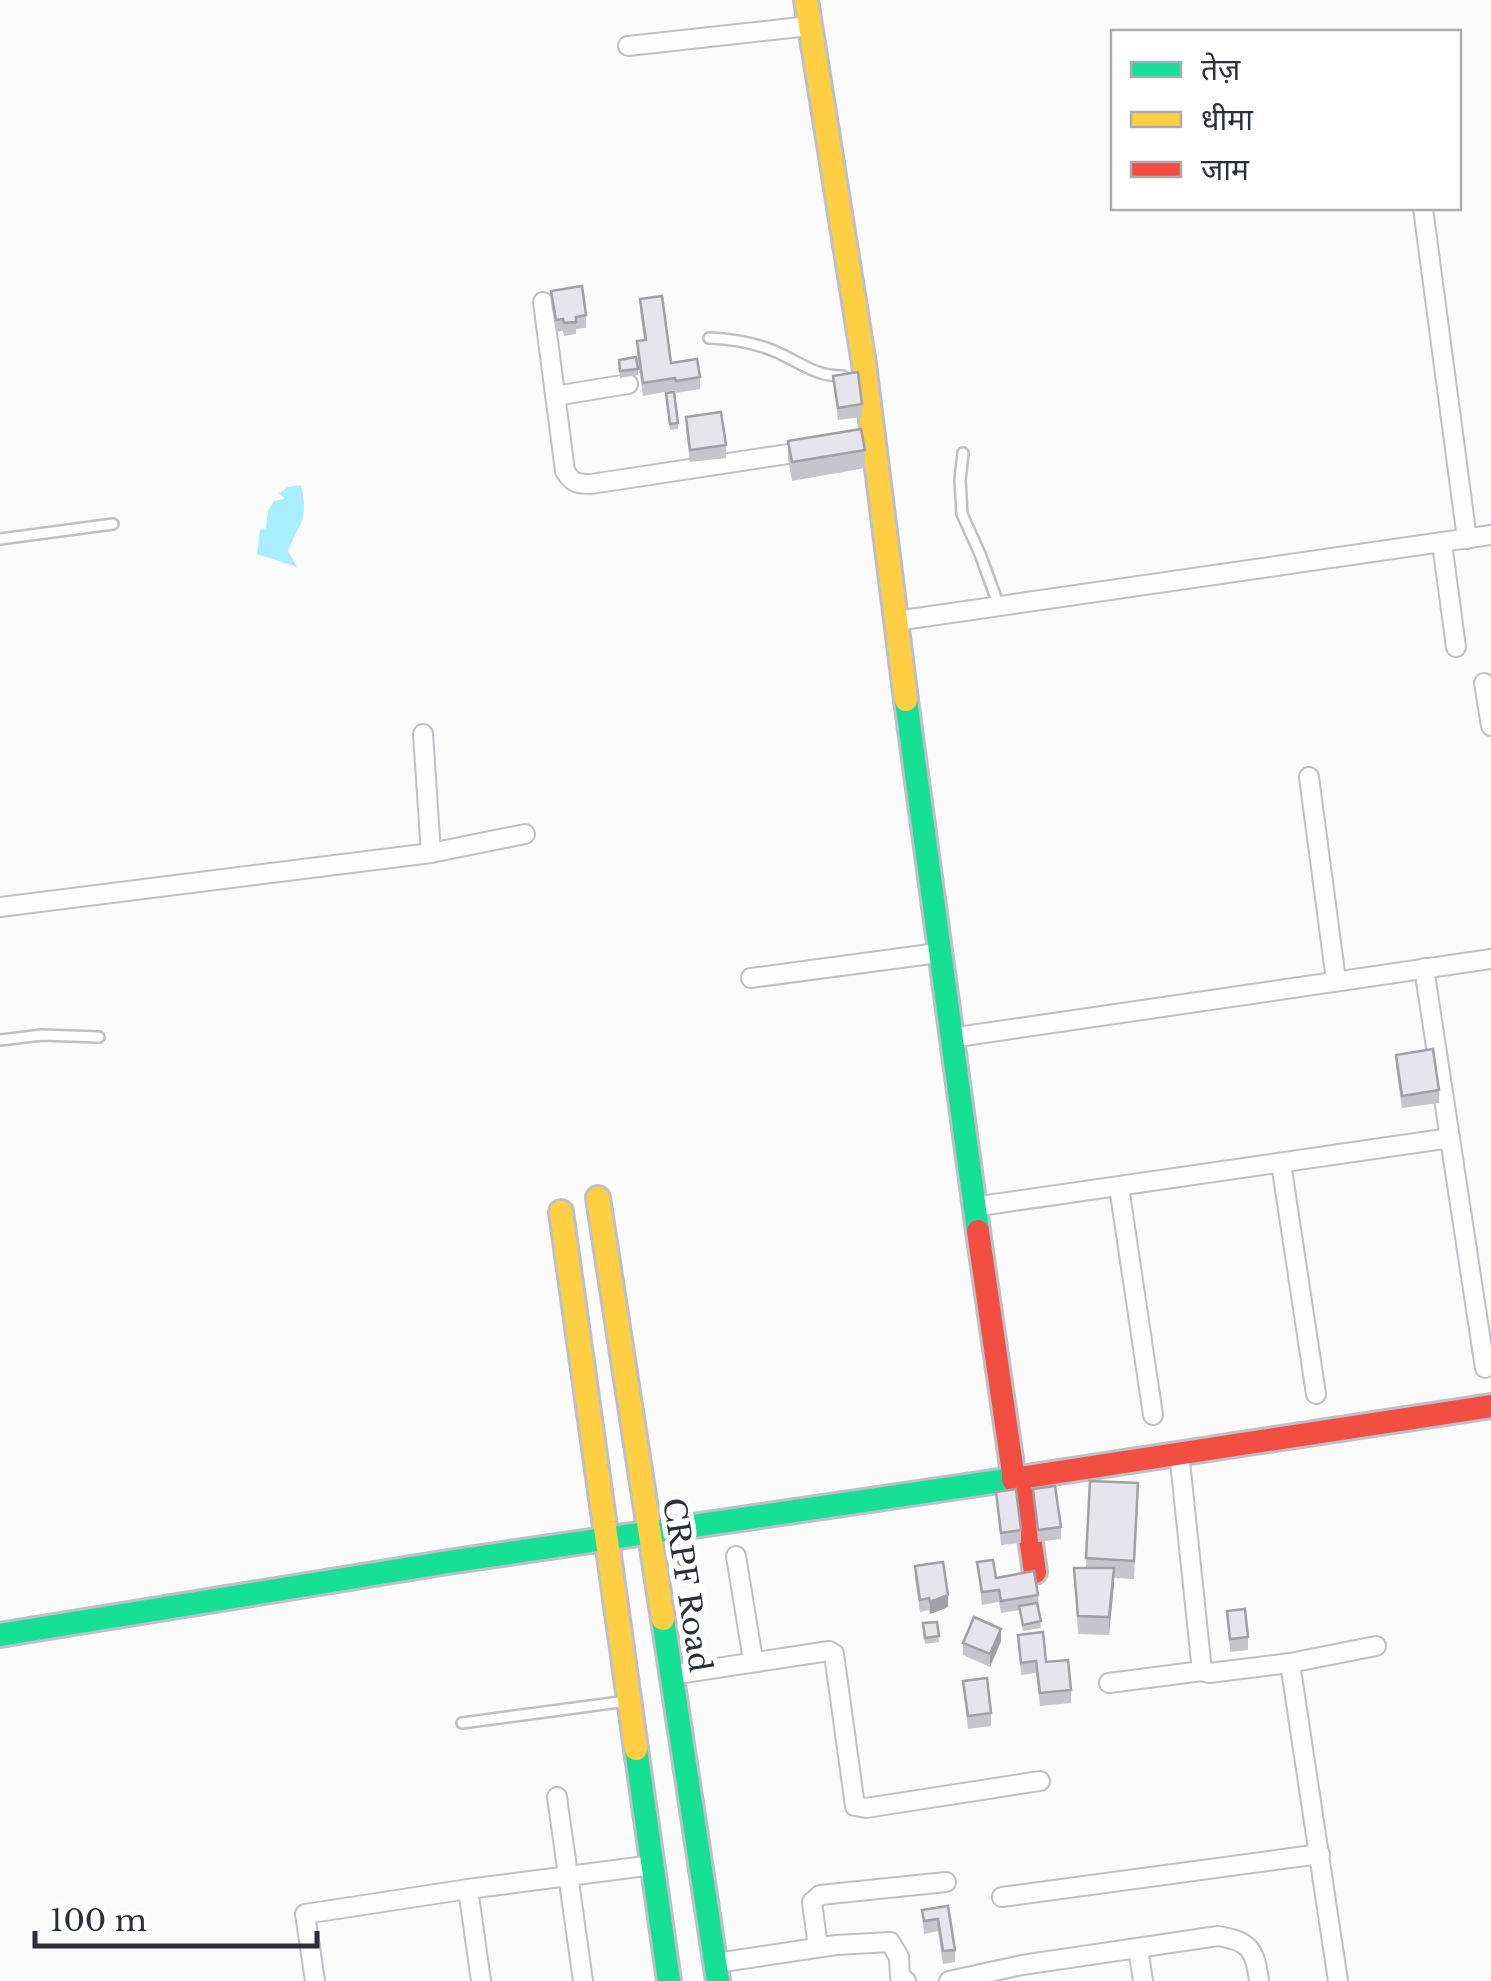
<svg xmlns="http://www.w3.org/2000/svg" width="1491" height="1981" viewBox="0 0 1491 1981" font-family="'Libre Baskerville','Noto Sans Devanagari',serif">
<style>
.water{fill:#a9eefc}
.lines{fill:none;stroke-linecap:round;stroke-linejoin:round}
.lane-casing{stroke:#bec0c6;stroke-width:14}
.street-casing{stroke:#bec0c6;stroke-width:22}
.fast-casing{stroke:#bec0c6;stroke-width:28}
.slow-casing{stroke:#bec0c6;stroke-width:28}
.jam-casing{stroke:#bec0c6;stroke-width:28}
.lane{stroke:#fefefe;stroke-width:9}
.street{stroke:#fefefe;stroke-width:18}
.fast{stroke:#16e098;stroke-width:22}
.slow{stroke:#ffcf43;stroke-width:22}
.jam{stroke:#f24e42;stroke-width:22}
.wall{fill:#c6c5cb}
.shaded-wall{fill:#a1a0a5}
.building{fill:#e6e5ec;stroke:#a1a0a5;stroke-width:2.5}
.labels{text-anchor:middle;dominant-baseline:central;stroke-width:10;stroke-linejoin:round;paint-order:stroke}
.street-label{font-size:30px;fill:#2a2f3b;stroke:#fff}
</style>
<rect width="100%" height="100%" fill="#fbfbfb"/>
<!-- water -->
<path class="water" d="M301 485C309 522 300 520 288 551L297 567 257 554 260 530 266 528 268 511 274 501 285 499 279 493 288 487Z"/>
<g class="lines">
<defs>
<g id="lane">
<path d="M709 338C732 339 753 342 774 351 799 361 815 377 843 376"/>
<polyline points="963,453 960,480 962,514 980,554 999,606"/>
<polyline points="0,539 113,524"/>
<polyline points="0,1040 42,1035 99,1037"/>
<polyline points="462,1723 627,1701"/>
</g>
<g id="street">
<polyline points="628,46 809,26"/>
<polyline points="1423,208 1467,539"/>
<path d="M543 302 565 471C572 483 577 484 591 484L808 451"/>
<polyline points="555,396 628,384"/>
<polyline points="1442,543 1456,647"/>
<polyline points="896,621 1491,535"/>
<polyline points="1484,683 1491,726"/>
<polyline points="423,734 431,853"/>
<polyline points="1309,777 1336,980"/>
<polyline points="0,907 431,853 525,834"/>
<polyline points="1424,968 1485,1368"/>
<polyline points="751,978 938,953"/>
<polyline points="951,1038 1491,959"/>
<polyline points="1281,1163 1316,1394"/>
<polyline points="1119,1187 1153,1415"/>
<polyline points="973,1207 1450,1138"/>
<polyline points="1179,1452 1202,1671 1209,1673 1290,1663 1338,1981"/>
<polyline points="736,1556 753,1660"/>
<polyline points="1290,1663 1376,1646"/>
<polyline points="671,1675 829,1651 834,1654 855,1806 866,1808 1040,1781"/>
<polyline points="1109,1683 1202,1671"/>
<polyline points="557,1797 583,1981"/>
<polyline points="1002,1897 1320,1854"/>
<polyline points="818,1947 812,1902 820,1895 946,1882"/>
<polyline points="1138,1948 1143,1981"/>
<polyline points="716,1963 836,1945 890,1942 899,1957 900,1977 906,1981"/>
<polyline points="315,1981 305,1914 468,1889"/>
<polyline points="481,1981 468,1889 653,1865"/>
<path d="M949 1981 1022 1965 1218 1936C1250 1941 1255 1950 1259 1981"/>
</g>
<g id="fast">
<polyline points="906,700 978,1231"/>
<polyline points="663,1619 718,1981"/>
<polyline points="0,1635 448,1562 1013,1479"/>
<polyline points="636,1749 669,1981"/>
</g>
<g id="slow">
<polyline points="806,0 864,364 906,700"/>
<polyline points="598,1198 663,1619"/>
<polyline points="561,1212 636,1749"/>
</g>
<g id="jam">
<polyline points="978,1231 1014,1480 1024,1497 1035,1572"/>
<polyline points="1013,1479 1491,1406"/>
</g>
</defs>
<!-- lane casing -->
<use href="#lane" class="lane-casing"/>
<!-- street casing -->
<use href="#street" class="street-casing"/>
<!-- fast casing -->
<use href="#fast" class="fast-casing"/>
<!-- slow casing -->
<use href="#slow" class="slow-casing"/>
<!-- jam casing -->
<use href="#jam" class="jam-casing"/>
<!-- lane -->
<use href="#lane" class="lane"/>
<!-- street -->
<use href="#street" class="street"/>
<!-- fast -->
<use href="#fast" class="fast"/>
<!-- slow -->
<use href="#slow" class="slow"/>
<!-- jam -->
<use href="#jam" class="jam"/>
</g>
<!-- wall -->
<g class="wall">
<polygon points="551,291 586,315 586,328 576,329 576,334 564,336 563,331 556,332 551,304"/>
<polygon points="640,299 671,363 700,377 700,389 676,393 675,390 643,396 637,354 637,341 644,340 640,311"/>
<polygon points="619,360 638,369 638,375 620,378"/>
<polygon points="833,376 862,404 862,417 838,420"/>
<polygon points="666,393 678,423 678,429 670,430"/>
<polygon points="686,417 726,445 726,458 690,462 686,429"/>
<polygon points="788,441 865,450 865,468 792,481 788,459"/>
<polygon points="1396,1055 1439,1090 1439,1103 1402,1108 1396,1067"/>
<polygon points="1090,1481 1138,1502 1134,1579 1114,1578 1109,1635 1078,1634 1074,1568 1086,1568"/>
<polygon points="1033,1489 1061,1527 1061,1539 1038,1542"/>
<polygon points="996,1492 1021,1530 1021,1543 1001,1545"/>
<polygon points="675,1536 692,1564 692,1576 679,1578"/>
<polygon points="977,1562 996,1578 1038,1595 1041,1628 1023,1631 1019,1610 1001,1613 999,1602 982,1605"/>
<polygon points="915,1566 948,1607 930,1614 929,1610 920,1612 915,1578"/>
<polygon points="1227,1611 1248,1637 1248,1650 1230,1652"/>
<polygon points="937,1622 939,1642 925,1644 923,1623"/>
<polygon points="1018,1635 1071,1690 1071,1703 1040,1706 1036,1673 1021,1675"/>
<polygon points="1001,1641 990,1667 963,1655 963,1643"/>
<polygon points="963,1681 991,1713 991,1726 968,1729"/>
<polygon points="948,1906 955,1950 955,1962 943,1964 938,1931 924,1934 922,1910"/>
</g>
<!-- shaded-wall -->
<g class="shaded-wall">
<polygon points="1114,1568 1114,1586 1109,1635 1109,1617"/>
<polygon points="948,1595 948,1607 930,1614 930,1602"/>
<polygon points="1001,1629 1001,1641 990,1667 990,1654"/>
</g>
<!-- building -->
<g class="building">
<polygon points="582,286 586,315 576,317 576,322 564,323 563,319 556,320 551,291"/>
<polygon points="662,296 671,363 697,359 700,377 676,381 675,378 643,383 637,341 646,340 640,299"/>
<polygon points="636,357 638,369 620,371 619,360"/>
<polygon points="858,372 862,404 838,408 833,376"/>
<polygon points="674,392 678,423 670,424 666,393"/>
<polygon points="721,412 726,445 690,450 686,417"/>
<polygon points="861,429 865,450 792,462 788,441"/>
<polygon points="1433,1049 1439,1090 1402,1096 1396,1055"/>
<polygon points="1090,1481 1138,1483 1134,1561 1086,1558"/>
<polygon points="1055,1486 1061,1527 1038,1530 1033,1489"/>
<polygon points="1016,1489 1021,1530 1001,1533 996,1492"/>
<polygon points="688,1534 692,1564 679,1566 675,1536"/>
<polygon points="993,1560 996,1578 1034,1571 1038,1595 1001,1601 999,1590 982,1592 977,1562"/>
<polygon points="943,1562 948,1595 930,1602 929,1598 920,1600 915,1566"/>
<polygon points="1074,1568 1114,1568 1109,1617 1078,1616"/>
<polygon points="1037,1603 1041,1621 1023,1625 1019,1606"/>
<polygon points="1245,1609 1248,1637 1230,1639 1227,1611"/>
<polygon points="974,1617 1001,1629 990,1654 963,1643"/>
<polygon points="937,1622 939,1636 925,1638 923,1623"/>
<polygon points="1043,1632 1046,1662 1068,1660 1071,1690 1040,1693 1036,1661 1021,1663 1018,1635"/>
<polygon points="987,1678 991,1713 968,1716 963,1681"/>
<polygon points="948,1906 955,1950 943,1951 938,1919 924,1921 922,1910"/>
</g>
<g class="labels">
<!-- street labels -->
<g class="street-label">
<text transform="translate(687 1585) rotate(81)">CRPF Road</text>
</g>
</g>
<!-- legend -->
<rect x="1111" y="30" width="350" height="180" fill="#ffffff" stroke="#aaacb1" stroke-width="2.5"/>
<rect x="1131" y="62" width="50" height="15" fill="#16e098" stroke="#aaacb1" stroke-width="2.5"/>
<text x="1201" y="80" font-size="30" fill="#2a2f3b">तेज़</text>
<rect x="1131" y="112" width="50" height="15" fill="#ffcf43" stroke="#aaacb1" stroke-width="2.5"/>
<text x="1201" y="130" font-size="30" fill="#2a2f3b">धीमा</text>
<rect x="1131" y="162" width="50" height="15" fill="#f24e42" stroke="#aaacb1" stroke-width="2.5"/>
<text x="1201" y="180" font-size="30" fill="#2a2f3b">जाम</text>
<!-- scale -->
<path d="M35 1931v15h282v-15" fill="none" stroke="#2a2f3b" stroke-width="5"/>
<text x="50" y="1931" font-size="30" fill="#2a2f3b" stroke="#ffffff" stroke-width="8" paint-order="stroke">100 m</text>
</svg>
